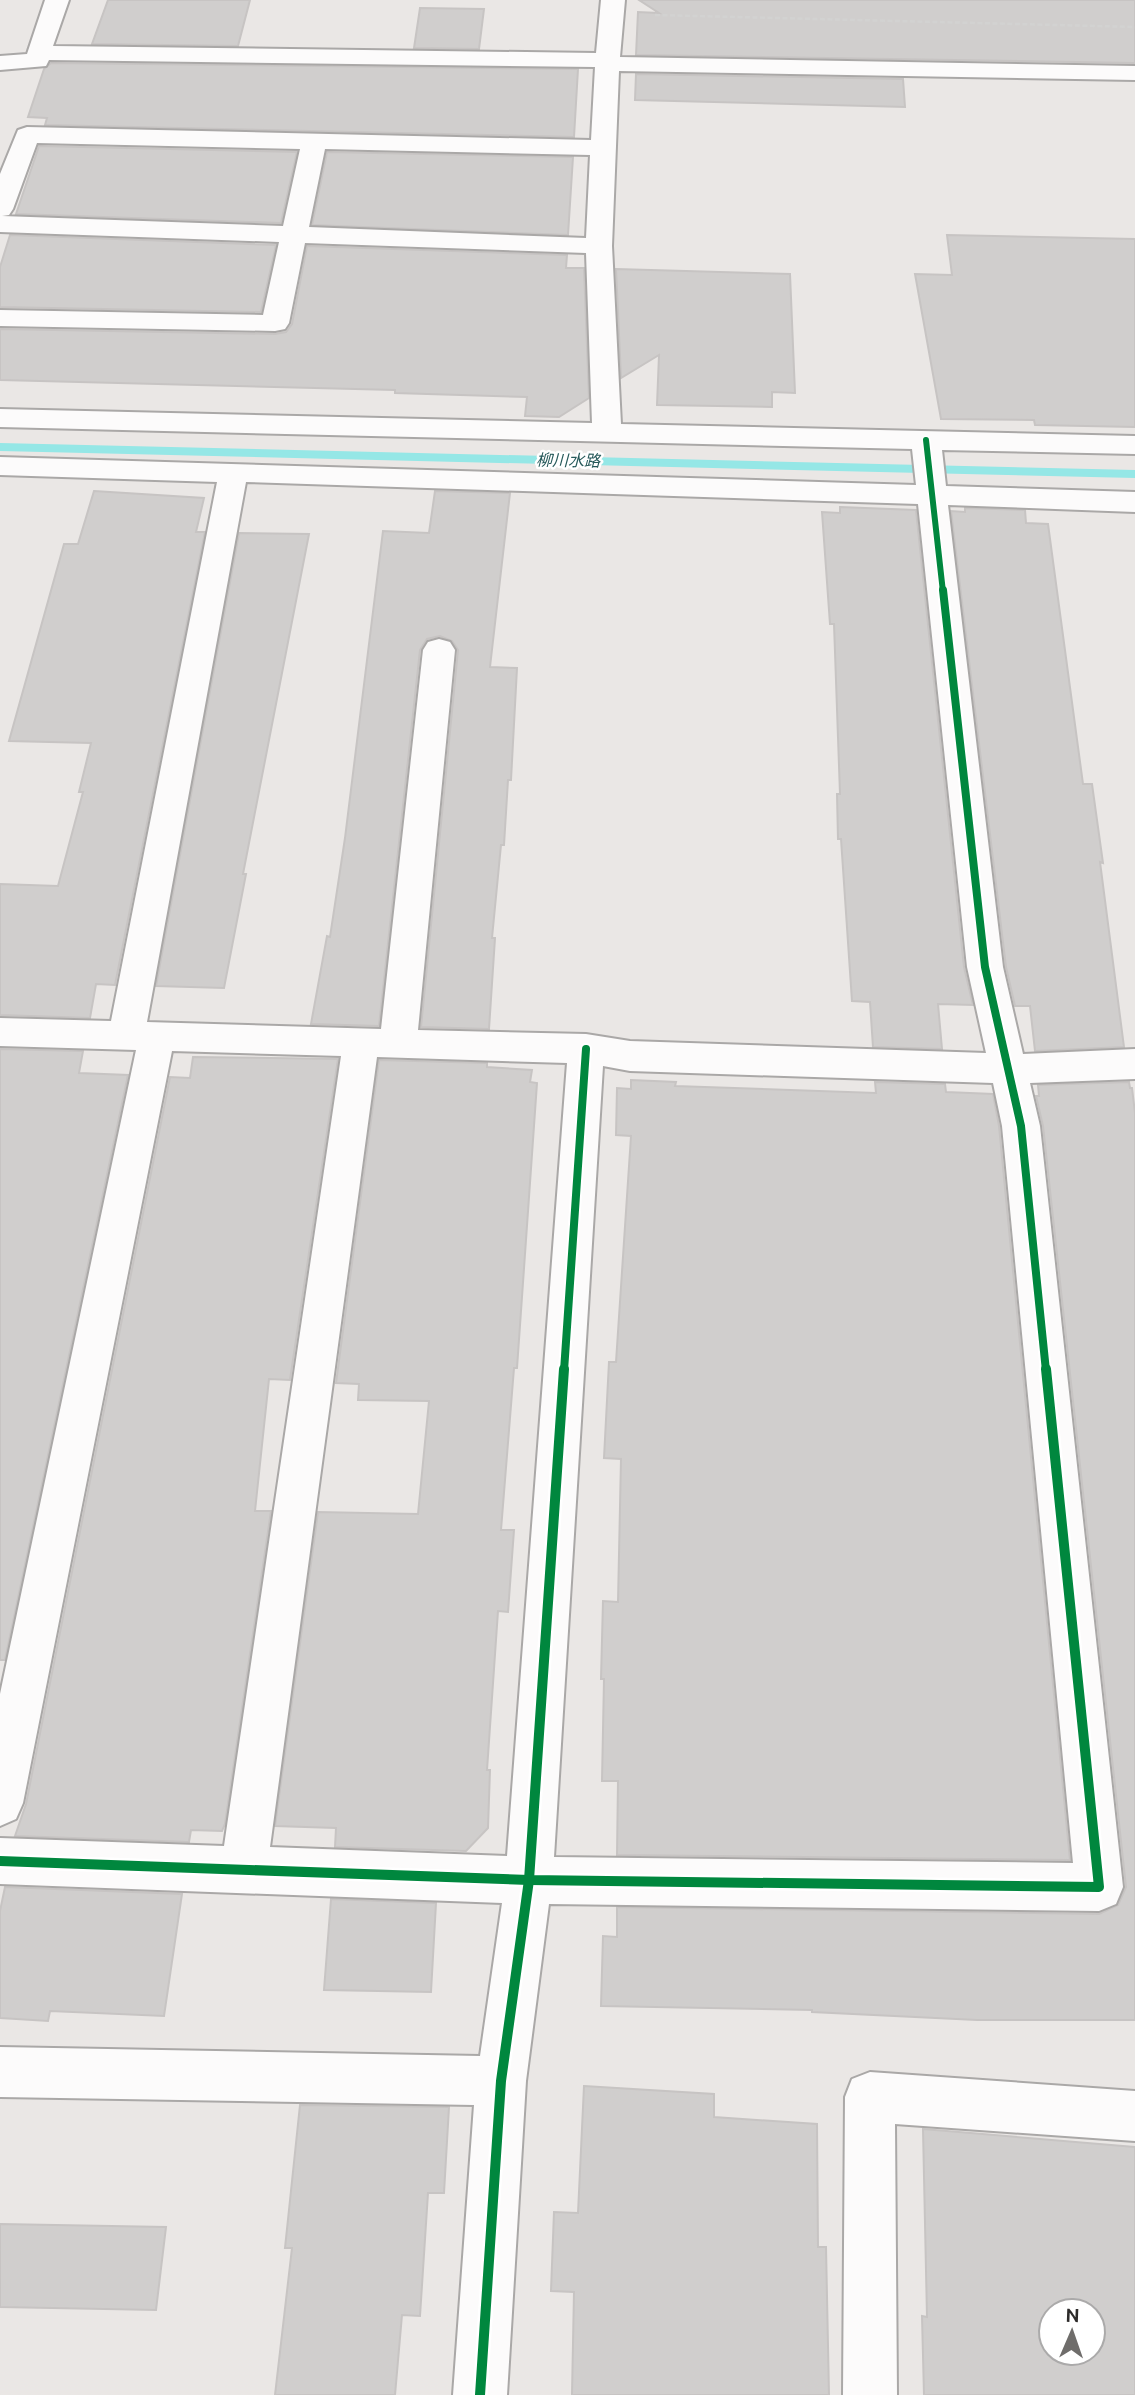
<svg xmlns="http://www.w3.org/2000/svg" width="1135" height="2395" viewBox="0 0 1135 2395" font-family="Ubuntu,'Noto Sans JP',sans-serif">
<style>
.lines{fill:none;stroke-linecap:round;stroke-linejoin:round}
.stream{fill:#95e7e6;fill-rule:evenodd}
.building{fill:#d0cecd;stroke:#c7c4c3;stroke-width:2;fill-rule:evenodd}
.minor-casing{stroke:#aaa8a7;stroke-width:4}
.path{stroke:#d2d2d1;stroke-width:2.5;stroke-dasharray:5 2.5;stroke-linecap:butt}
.minor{fill:#fcfbfb;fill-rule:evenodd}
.cycleway-far2-casing{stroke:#fff;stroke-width:9}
.cycleway-far1-casing{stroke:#fff;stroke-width:12}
.cycleway-casing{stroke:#fff;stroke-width:15}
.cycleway-far2{stroke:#00873e;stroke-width:6}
.cycleway-far1{stroke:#00873e;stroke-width:8}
.cycleway{stroke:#00873e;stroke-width:10}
.labels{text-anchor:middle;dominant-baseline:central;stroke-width:5;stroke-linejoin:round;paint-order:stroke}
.far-water-label{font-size:16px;font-style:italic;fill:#26595a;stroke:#fff}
</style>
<rect width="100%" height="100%" fill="#eae7e5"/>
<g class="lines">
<!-- stream -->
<polygon class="stream" points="0,443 1135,470 1135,478 0,451"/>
</g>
<!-- building -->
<g class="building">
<polygon points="108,0 250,0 238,46 92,44"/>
<polygon points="639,0 1135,0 1135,63 636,55 638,12 659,13"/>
<polygon points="420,8 484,9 479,49 414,48"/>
<polygon points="51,63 578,69 574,137 45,125 47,118 28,117 44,69"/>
<polygon points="636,74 903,79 905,107 635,100"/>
<polygon points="39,146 297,152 281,223 16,214"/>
<polygon points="327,152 573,157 568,235 312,225"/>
<polygon points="10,235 276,245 261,312 0,307 0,267"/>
<polygon points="947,235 1135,239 1135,427 1035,425 1034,420 941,419 915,274 952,275"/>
<polygon points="307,246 567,255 566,268 584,268 589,398 559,417 525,416 527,397 395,393 395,390 0,380 0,329 275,334 286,332 292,324"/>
<polygon points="616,269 790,274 795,393 772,392 772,407 657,405 659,355 621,378"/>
<polygon points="94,491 204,498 196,532 205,532 115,985 96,984 90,1018 0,1015 0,884 58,886 83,792 79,792 91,743 9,741 64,544 78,544"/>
<polygon points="435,491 510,493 490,667 517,668 511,780 508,780 504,845 501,845 492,938 495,938 489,1029 421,1027 458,650 452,641 440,636 427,639 420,650 379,1026 311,1024 327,936 330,937 345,838 383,531 429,533"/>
<polygon points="840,507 916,510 964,967 973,1005 938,1004 942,1049 873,1047 870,1002 852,1001 841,839 838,839 837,794 840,794 834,624 830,624 822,512 840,513"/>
<polygon points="965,508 1025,510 1026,523 1048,524 1083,784 1092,784 1103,863 1100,862 1124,1047 1035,1051 1030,1006 1015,1006 1006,967 951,511 965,512"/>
<polygon points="239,533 309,534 243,874 246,874 224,988 156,986"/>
<polygon points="0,1049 83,1051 79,1073 128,1075 5,1660 0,1660"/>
<polygon points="193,1057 338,1059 290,1380 269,1379 255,1511 271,1511 225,1824 222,1831 191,1830 189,1842 15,1836 26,1804 170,1077 190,1078"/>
<polygon points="379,1060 487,1063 487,1067 532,1070 530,1082 537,1083 517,1368 514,1368 501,1530 514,1530 508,1612 498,1611 487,1770 490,1770 488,1828 466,1851 335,1847 336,1828 275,1826 318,1512 418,1514 429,1401 358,1400 359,1384 336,1383"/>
<polygon points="631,1080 676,1082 675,1086 876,1093 875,1082 945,1084 946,1092 993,1094 999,1126 1070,1860 617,1855 618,1781 602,1781 604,1679 601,1679 603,1601 618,1602 621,1459 604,1458 609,1362 616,1362 631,1136 616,1135 617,1088 631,1089"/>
<polygon points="1129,1082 1130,1088 1132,1088 1135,1113 1135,2020 977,2020 812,2012 812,2010 601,2006 603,1936 617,1937 617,1907 1099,1914 1118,1905 1126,1887 1043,1126 1036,1096 1039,1096 1038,1085"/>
<polygon points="5,1887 182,1894 164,2016 50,2011 48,2021 0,2018 0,1911"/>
<polygon points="331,1899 436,1903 431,1992 324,1990"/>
<polygon points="584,2086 714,2094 714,2117 817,2124 818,2247 826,2247 829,2395 572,2395 574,2292 551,2291 554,2212 578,2213"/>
<polygon points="300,2105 449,2107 444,2193 428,2193 420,2316 402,2315 395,2395 275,2395 292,2248 285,2248"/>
<path d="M923 2129 1135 2147V2395H924L922 2316 927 2317ZM1051 2311H1093V2353H1051Z"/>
<polygon points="0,2224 166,2227 156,2310 0,2307"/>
</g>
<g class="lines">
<defs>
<g id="minor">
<path d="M45 0H69L53 46 596 53 601 0H625L620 57 1135 66V80L619 71 612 246 621 424 1135 436V454L942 450 946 486 1135 492V512L948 505 1003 967 1023 1054 1135 1049V1079L1030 1083 1040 1126 1123 1887 1116 1904 1099 1911 549 1904 526 2081 507 2395H453L474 2105 0 2097V2047L480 2056 502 1903 0 1884V1838L224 1846 341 1056 172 1051 23 1803 16 1819 0 1826V1694L136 1050 0 1046V1018L111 1021 217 482 0 475V457L916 485 912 449 0 427V409L592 423 586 253 305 243 289 323 285 329 275 331 0 326V310L263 315 279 242 0 232V174L18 130 27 127 591 140 595 67 49 60 46 66 0 70V56L27 54ZM37 143 300 149 283 226 2 216 9 215 13 209ZM325 149 590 155 586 238 309 227ZM246 482 918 504 967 967 986 1053 630 1041 586 1034 418 1030 455 650 450 642 439 639 428 642 423 650 381 1029 147 1022ZM377 1057 567 1063 507 1856 270 1847ZM603 1066 630 1071 993 1083 1002 1126 1073 1863 554 1857Z"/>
<polygon points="870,2072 1135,2091 1135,2141 895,2124 897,2395 843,2395 845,2097 852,2079"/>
</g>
</defs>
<!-- minor casing -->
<use href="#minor" class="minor-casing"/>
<!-- path -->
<polyline class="path" points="655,15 1135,27"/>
<!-- minor -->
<use href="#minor" class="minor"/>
<defs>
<polyline id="cycleway-far2" points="926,440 943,592"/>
<g id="cycleway-far1">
<polyline points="943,590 985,967 1021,1126 1046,1371"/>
<polyline points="564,1371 586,1049"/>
</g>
<g id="cycleway">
<polyline points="0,1861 529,1880 1099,1887 1046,1369"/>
<polyline points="480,2395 501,2081 529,1880 564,1369"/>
</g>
</defs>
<!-- cycleway-far2 casing -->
<use href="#cycleway-far2" class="cycleway-far2-casing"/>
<!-- cycleway-far1 casing -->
<use href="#cycleway-far1" class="cycleway-far1-casing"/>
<!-- cycleway casing -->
<use href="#cycleway" class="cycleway-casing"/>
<!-- cycleway-far2 -->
<use href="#cycleway-far2" class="cycleway-far2"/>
<!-- cycleway-far1 -->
<use href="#cycleway-far1" class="cycleway-far1"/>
<!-- cycleway -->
<use href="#cycleway" class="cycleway"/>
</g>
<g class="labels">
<!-- far-water labels -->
<g class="far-water-label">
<text transform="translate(568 460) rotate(1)">柳川水路</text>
</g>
</g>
<!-- north arrow -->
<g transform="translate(1072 2332) rotate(2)"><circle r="33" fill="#ffffff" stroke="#abaaaa" stroke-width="2"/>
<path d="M0-5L12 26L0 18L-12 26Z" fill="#6f6d6b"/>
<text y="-10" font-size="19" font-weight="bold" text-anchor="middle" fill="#2d2b2a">N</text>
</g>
</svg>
